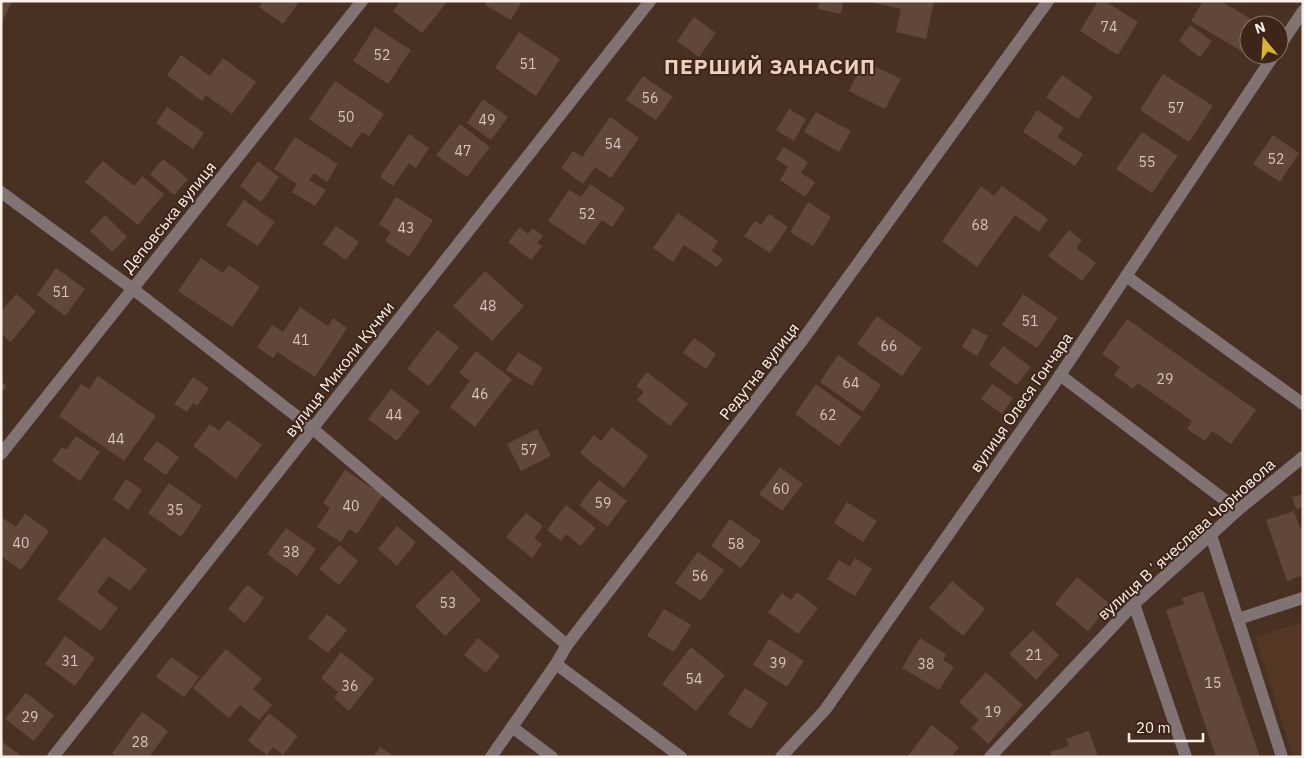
<svg xmlns="http://www.w3.org/2000/svg" width="1304" height="758" viewBox="0 0 1304 758" font-family="'IBM Plex Sans',sans-serif">
<style>
.built{fill:#543725}
.building{fill:#604739}
.lines{fill:none;stroke-linecap:round;stroke-linejoin:round}
.minor{stroke:#817274;stroke-width:12}
.labels{text-anchor:middle;dominant-baseline:central;stroke-width:4;stroke-linejoin:round;paint-order:stroke}
.number-label{font-size:14px;fill:#d6c6be}
.street-label{font-size:16px;fill:#fdf1ea;stroke:#3d2619}
.district-label{font-size:21px;font-weight:bold;letter-spacing:1px;fill:#edcfbe;stroke:#3d2619}
</style>
<rect width="100%" height="100%" fill="#483022"/>
<!-- built -->
<polygon class="built" points="1303,622 1303,757 1293,757 1255,637"/>
<!-- building -->
<g class="building">
<polygon points="1,1 12,1 1,24"/>
<polygon points="263,1 298,1 299,2 283,24 259,7"/>
<polygon points="401,1 448,1 422,33 393,11"/>
<polygon points="487,1 522,1 511,20 485,5"/>
<polygon points="819,1 843,1 841,14 818,9"/>
<polygon points="875,1 934,1 926,39 896,32 901,9 874,3"/>
<polygon points="1098,1 1105,1 1138,22 1118,55 1080,31"/>
<polygon points="1203,1 1221,1 1261,25 1249,25 1248,55 1191,21"/>
<polygon points="694,17 716,33 699,57 677,41"/>
<polygon points="1190,25 1212,41 1200,57 1179,41"/>
<polygon points="375,27 411,50 388,84 353,61"/>
<polygon points="519,32 560,59 536,96 495,68"/>
<polygon points="181,55 210,76 223,58 256,82 232,114 206,95 202,101 167,75"/>
<polygon points="864,61 901,79 885,109 849,91"/>
<polygon points="1163,74 1213,106 1189,142 1140,110"/>
<polygon points="1062,75 1093,97 1078,119 1046,97"/>
<polygon points="643,76 673,97 656,120 626,100"/>
<polygon points="335,81 384,114 369,136 362,132 351,148 309,119"/>
<polygon points="483,99 508,117 491,140 467,123"/>
<polygon points="167,107 204,133 193,149 156,123"/>
<polygon points="789,109 806,119 794,141 776,130"/>
<polygon points="1037,110 1064,128 1057,137 1083,154 1075,166 1023,132"/>
<polygon points="816,112 851,131 839,152 804,132"/>
<polygon points="610,117 639,138 611,178 595,167 583,184 561,168 573,151 582,157"/>
<polygon points="460,124 490,147 467,177 436,155"/>
<polygon points="1142,132 1178,156 1152,193 1116,169"/>
<polygon points="409,134 429,148 416,168 409,163 393,186 380,177"/>
<polygon points="1273,135 1299,153 1280,182 1253,164"/>
<polygon points="295,137 338,164 327,182 314,173 309,180 326,190 315,206 292,192 297,184 274,169"/>
<polygon points="784,147 808,162 801,173 815,182 805,197 780,180 788,167 776,159"/>
<polygon points="163,159 188,179 174,195 150,174"/>
<polygon points="103,161 134,186 142,176 164,194 138,225 85,182"/>
<polygon points="258,161 279,177 261,202 240,186"/>
<polygon points="590,184 625,208 612,227 602,220 584,245 548,221 569,190 581,197"/>
<polygon points="981,186 994,196 1002,186 1048,219 1039,232 1015,215 977,267 942,241"/>
<polygon points="396,197 433,220 409,257 385,241 391,232 379,224"/>
<polygon points="244,200 275,222 258,246 226,225"/>
<polygon points="808,202 831,217 813,246 790,232"/>
<polygon points="678,213 718,241 712,251 723,259 717,267 684,245 673,262 653,248"/>
<polygon points="769,214 788,227 770,253 744,236 755,221 761,225"/>
<polygon points="105,215 127,237 112,252 90,231"/>
<polygon points="336,226 359,242 346,260 323,244"/>
<polygon points="520,227 528,234 533,228 543,236 537,243 542,246 531,260 508,242"/>
<polygon points="1069,230 1082,240 1076,248 1096,263 1082,281 1048,256"/>
<polygon points="201,258 223,273 229,265 260,287 232,327 178,291"/>
<polygon points="56,268 85,289 65,316 37,295"/>
<polygon points="485,271 524,306 492,341 453,306"/>
<polygon points="16,294 36,311 11,342 1,334 1,312"/>
<polygon points="1023,294 1058,318 1037,348 1002,325"/>
<polygon points="300,307 328,326 333,318 347,328 315,377 277,352 273,358 257,347 272,325 283,332"/>
<polygon points="877,316 922,348 902,376 857,344"/>
<polygon points="1127,319 1256,410 1231,444 1212,431 1205,441 1187,429 1192,421 1138,383 1133,389 1114,375 1120,367 1102,354"/>
<polygon points="973,328 988,336 977,356 962,347"/>
<polygon points="437,330 459,347 429,386 407,369"/>
<polygon points="694,338 716,354 706,369 683,353"/>
<polygon points="1003,346 1031,367 1017,385 989,365"/>
<polygon points="476,351 512,379 475,427 450,407 470,381 459,373"/>
<polygon points="518,352 543,368 532,386 506,370"/>
<polygon points="838,355 881,385 863,412 820,382"/>
<polygon points="647,372 688,404 670,426 637,400 644,392 636,386"/>
<polygon points="98,376 156,416 124,461 59,416 81,384 89,389"/>
<polygon points="193,377 209,388 197,406 193,403 187,412 174,404"/>
<polygon points="1,382 7,386 1,393"/>
<polygon points="816,384 861,417 839,446 795,414"/>
<polygon points="992,384 1013,398 1002,414 981,399"/>
<polygon points="391,389 420,411 397,441 368,419"/>
<polygon points="228,420 262,445 236,479 193,446 210,424 219,431"/>
<polygon points="612,427 648,456 624,488 580,453 594,435 601,441"/>
<polygon points="537,429 551,456 521,471 507,444"/>
<polygon points="76,436 100,452 80,481 52,461 62,447 66,450"/>
<polygon points="157,441 179,457 166,475 143,459"/>
<polygon points="780,467 803,484 782,511 759,494"/>
<polygon points="345,470 383,495 357,534 349,529 341,542 317,527 330,508 323,503"/>
<polygon points="126,479 142,490 128,510 113,499"/>
<polygon points="599,480 627,501 607,527 579,505"/>
<polygon points="169,483 202,506 181,537 148,513"/>
<polygon points="1303,494 1303,507 1296,509 1292,497"/>
<polygon points="847,502 877,521 863,542 834,523"/>
<polygon points="566,505 596,528 581,546 566,534 561,541 547,530"/>
<polygon points="1294,511 1300,528 1303,527 1303,575 1287,581 1266,520"/>
<polygon points="526,513 543,526 534,538 542,544 532,558 506,537"/>
<polygon points="25,514 49,531 21,570 1,556 1,517 16,527"/>
<polygon points="730,519 761,541 741,568 711,546"/>
<polygon points="397,526 416,542 397,566 378,549"/>
<polygon points="286,528 316,549 297,576 267,554"/>
<polygon points="104,537 147,569 130,591 109,576 97,592 118,608 101,631 57,599"/>
<polygon points="339,545 358,561 339,585 319,569"/>
<polygon points="698,552 724,570 701,601 675,583"/>
<polygon points="855,558 872,569 855,596 827,579 839,560 850,567"/>
<polygon points="452,570 481,600 445,636 415,606"/>
<polygon points="1077,577 1110,604 1088,631 1055,604"/>
<polygon points="952,581 985,609 963,636 929,608"/>
<polygon points="247,585 264,598 245,623 228,609"/>
<polygon points="1203,591 1260,757 1216,757 1166,610 1184,604 1182,598"/>
<polygon points="797,592 818,608 798,634 768,612 782,593 791,600"/>
<polygon points="664,609 691,625 674,652 647,636"/>
<polygon points="327,614 347,630 328,653 308,638"/>
<polygon points="1033,630 1059,655 1036,680 1009,654"/>
<polygon points="65,636 95,658 75,686 45,664"/>
<polygon points="478,638 500,656 486,673 464,655"/>
<polygon points="920,638 946,654 943,660 954,667 939,690 902,668"/>
<polygon points="769,639 804,661 787,687 753,665"/>
<polygon points="691,647 725,675 696,711 662,684"/>
<polygon points="226,649 262,679 253,689 272,705 259,720 240,705 229,718 193,688"/>
<polygon points="341,652 374,679 349,711 334,698 338,692 321,678"/>
<polygon points="171,657 199,677 184,697 156,677"/>
<polygon points="986,672 1023,705 988,744 971,728 979,720 959,702"/>
<polygon points="745,688 768,703 751,729 728,714"/>
<polygon points="26,693 54,715 34,741 5,719"/>
<polygon points="142,712 168,731 149,757 117,757 112,753"/>
<polygon points="269,713 298,736 283,755 273,747 267,755 248,741"/>
<polygon points="932,725 959,747 951,757 907,757"/>
<polygon points="1089,731 1098,757 1052,757 1050,752 1069,746 1066,739"/>
<polygon points="1,741 23,757 1,757"/>
<polygon points="380,747 395,757 373,757"/>
</g>
<g class="lines">
<!-- minor -->
<g class="minor">
<polyline points="1279,47 1303,11"/>
<polyline points="1,192 133,289 313,429 567,645"/>
<polyline points="1126,276 1303,404"/>
<polyline points="1060,375 1238,510"/>
<polyline points="1,454 362,1"/>
<polyline points="1211,535 1282,757"/>
<polyline points="1134,604 1186,757"/>
<polyline points="1238,619 1303,598"/>
<polyline points="556,664 681,757"/>
<polyline points="512,727 552,757"/>
<polyline points="53,757 650,1"/>
<polyline points="491,757 556,664 567,645 804,338 1048,1"/>
<polyline points="781,757 825,710 1054,384 1274,55"/>
<polyline points="990,757 1134,604 1238,510 1303,457"/>
</g>
</g>
<g class="labels">
<!-- number labels -->
<g class="number-label">
<text x="1109" y="27">74</text>
<text x="382" y="55">52</text>
<text x="528" y="64">51</text>
<text x="650" y="98">56</text>
<text x="1176" y="108">57</text>
<text x="346" y="117">50</text>
<text x="487" y="120">49</text>
<text x="613" y="144">54</text>
<text x="463" y="151">47</text>
<text x="1276" y="159">52</text>
<text x="1147" y="162">55</text>
<text x="587" y="214">52</text>
<text x="980" y="225">68</text>
<text x="406" y="228">43</text>
<text x="61" y="292">51</text>
<text x="488" y="306">48</text>
<text x="1030" y="321">51</text>
<text x="301" y="340">41</text>
<text x="889" y="346">66</text>
<text x="1165" y="379">29</text>
<text x="851" y="383">64</text>
<text x="480" y="394">46</text>
<text x="394" y="415">44</text>
<text x="828" y="415">62</text>
<text x="116" y="439">44</text>
<text x="529" y="450">57</text>
<text x="781" y="489">60</text>
<text x="603" y="503">59</text>
<text x="351" y="506">40</text>
<text x="175" y="510">35</text>
<text x="21" y="543">40</text>
<text x="736" y="544">58</text>
<text x="291" y="552">38</text>
<text x="700" y="576">56</text>
<text x="448" y="603">53</text>
<text x="1034" y="655">21</text>
<text x="70" y="661">31</text>
<text x="778" y="663">39</text>
<text x="926" y="664">38</text>
<text x="694" y="679">54</text>
<text x="1213" y="683">15</text>
<text x="350" y="686">36</text>
<text x="993" y="712">19</text>
<text x="30" y="717">29</text>
<text x="140" y="742">28</text>
</g>
<!-- street labels -->
<g class="street-label">
<text transform="translate(169 217) rotate(-51)">Деповська вулиця</text>
<text transform="translate(339 369) rotate(-52)">вулиця Миколи Кучми</text>
<text transform="translate(759 371) rotate(-52)">Редутна вулиця</text>
<text transform="translate(1021 402) rotate(-55)">вулиця Олеся Гончара</text>
<text transform="translate(1186 539) rotate(-42)">вулиця Вʼячеслава Чорновола</text>
</g>
<!-- district labels -->
<g class="district-label">
<text x="770" y="66">ПЕРШИЙ ЗАНАСИП</text>
</g>
</g>
<!-- border -->
<rect width="1304" height="758" fill="none" stroke="#fdf1ea" stroke-width="5"/>
<!-- north arrow -->
<g transform="translate(1264 40) rotate(342)"><circle r="24" fill="#3d2619" stroke="#8a776d"/>
<path d="M0-4L9 19L0 12L-9 19Z" fill="#d9b334"/>
<text y="-8" font-size="14" font-weight="bold" text-anchor="middle" fill="#fdf1ea">N</text>
</g>
<!-- scale -->
<path d="M1129 733v8h74v-8" fill="none" stroke="#fdf1ea" stroke-width="2.5"/>
<text x="1136" y="733" font-size="15" fill="#fdf1ea" stroke="#3d2619" stroke-width="4" paint-order="stroke">20 m</text>
</svg>
